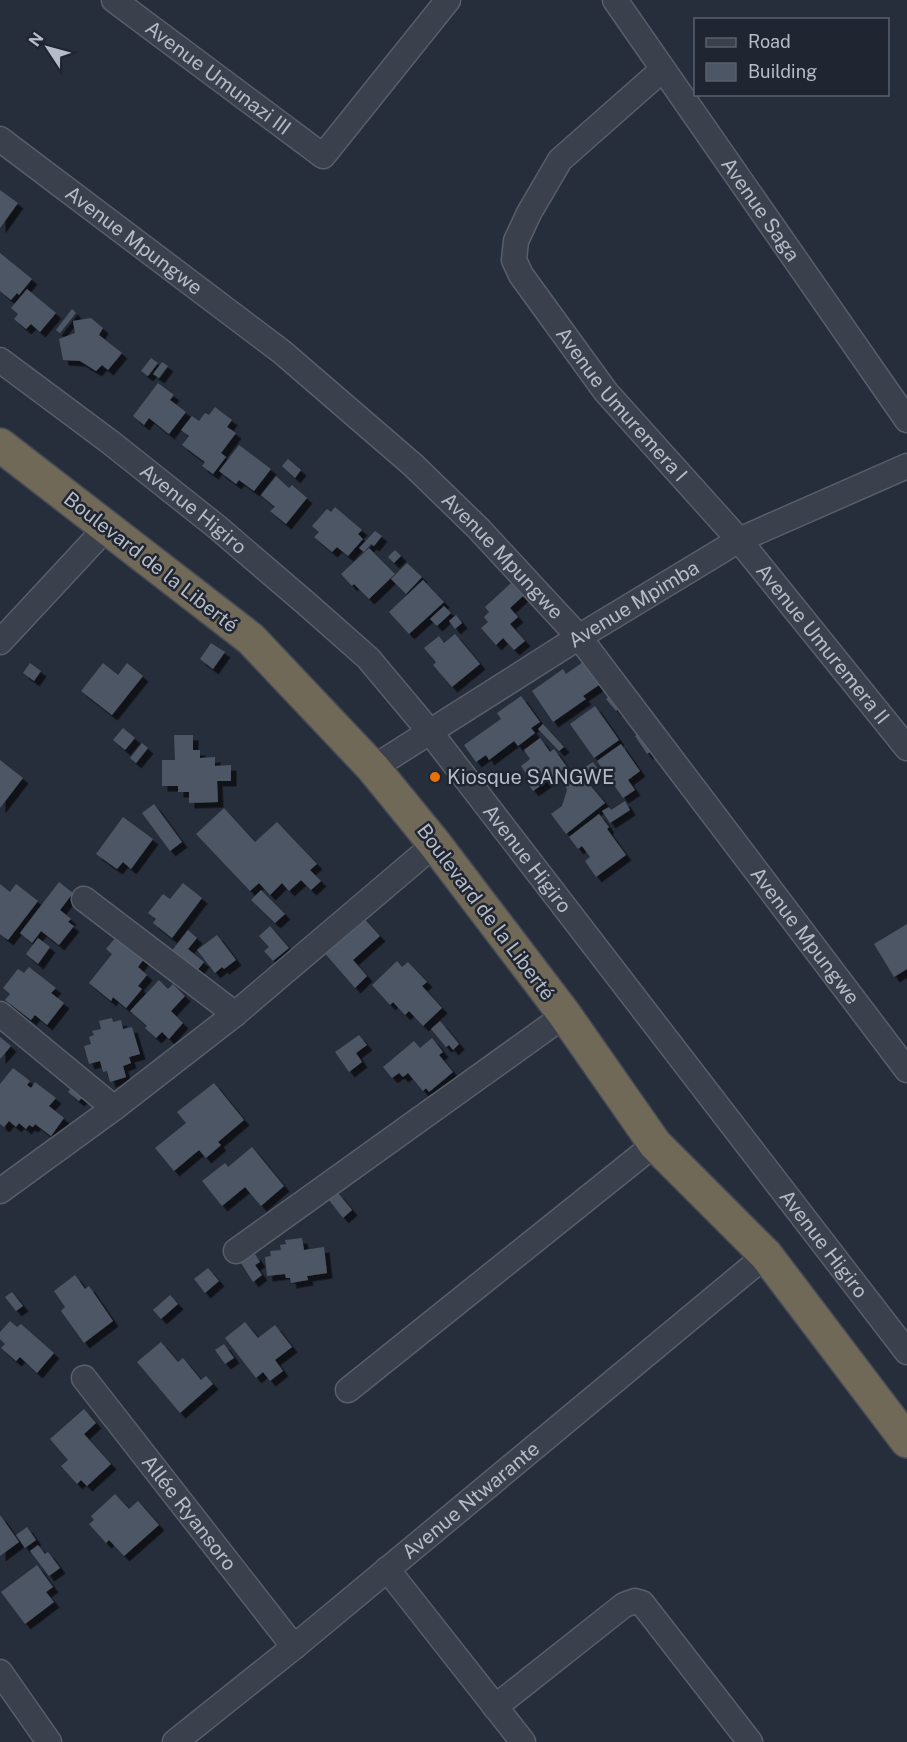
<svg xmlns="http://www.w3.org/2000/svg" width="907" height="1742" viewBox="0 0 907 1742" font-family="'Public Sans',sans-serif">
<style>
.building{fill:#4d5665;filter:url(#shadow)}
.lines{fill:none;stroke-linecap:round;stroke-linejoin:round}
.minor-casing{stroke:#585e6a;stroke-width:27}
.highway-casing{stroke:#454b57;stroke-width:36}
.minor{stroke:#3a414c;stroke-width:24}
.highway{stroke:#716958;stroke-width:33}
.food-dot{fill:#e8710a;stroke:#1f2531;stroke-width:2}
.labels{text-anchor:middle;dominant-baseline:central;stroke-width:5;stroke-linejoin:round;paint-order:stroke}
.street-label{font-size:20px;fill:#b6bcc7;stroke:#1f2531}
.poi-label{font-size:20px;fill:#b6bcc7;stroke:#1f2531;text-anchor:start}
</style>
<defs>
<filter id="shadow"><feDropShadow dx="5.5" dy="5.5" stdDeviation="0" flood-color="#0009"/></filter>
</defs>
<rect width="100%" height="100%" fill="#272e3b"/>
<!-- building -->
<g class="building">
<polygon points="0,190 18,203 0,228"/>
<polygon points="0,253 32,279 19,295 17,293 11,300 0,291"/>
<polygon points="27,289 56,313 40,332 31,324 26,329 14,319 18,314 11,308"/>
<polygon points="72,309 76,313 60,333 56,330"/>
<polygon points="91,318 103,328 99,335 122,353 108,370 102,365 96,371 80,361 63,360 59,339 75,333 73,321"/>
<polygon points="151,358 158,363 148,376 141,371"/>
<polygon points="162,362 168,366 159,378 153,374"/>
<polygon points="158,383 174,395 170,400 186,412 169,434 149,418 144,425 133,416"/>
<polygon points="215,407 232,420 227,427 236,433 221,453 226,457 213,474 202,466 205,462 182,445 189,436 181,430 192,416 199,421 205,413 209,415"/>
<polygon points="239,445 271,469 254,491 239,480 236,484 219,471"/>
<polygon points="288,459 301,470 295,478 282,466"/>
<polygon points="276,476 289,488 292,485 307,498 286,524 270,511 275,507 261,495"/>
<polygon points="335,507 362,530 358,534 363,539 348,556 337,547 332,552 314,537 319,532 312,526 327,509 331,512"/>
<polygon points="375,531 382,536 374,546 371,544 364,552 359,548"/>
<polygon points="369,548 395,574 369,599 354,584 352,586 341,574"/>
<polygon points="395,550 401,556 394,563 388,557"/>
<polygon points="407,563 422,577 406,594 391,579"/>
<polygon points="423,580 444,602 409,634 389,612"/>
<polygon points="511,583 523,596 510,608 518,617 510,624 525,641 514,650 503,638 496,645 481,628 488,622 484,617 489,612 485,607"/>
<polygon points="444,606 451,613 437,626 430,619"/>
<polygon points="456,615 462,623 455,629 449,621"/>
<polygon points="455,634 480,664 452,687 433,665 436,662 424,648 439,636 444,643"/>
<polygon points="211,643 225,652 213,669 200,659"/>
<polygon points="583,662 599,685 583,696 586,699 553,722 532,691 563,669 566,674"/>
<polygon points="30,663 41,671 34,681 23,673"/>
<polygon points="103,663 118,675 127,663 143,676 112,715 81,691"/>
<polygon points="613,693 623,705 616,711 606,699"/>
<polygon points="521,696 540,722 531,728 535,733 518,746 514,741 489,760 486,755 476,762 464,745 501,719 497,713"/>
<polygon points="595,706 619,740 594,758 570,724"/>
<polygon points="543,724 564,747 559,751 538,729"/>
<polygon points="123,728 135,738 125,750 113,740"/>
<polygon points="645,729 657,747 647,754 635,736"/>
<polygon points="174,735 193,735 193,750 200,750 200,758 215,757 215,766 231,765 231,781 217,781 218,802 189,803 189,792 178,792 178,786 162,786 162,760 175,760"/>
<polygon points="540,738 550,752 554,749 567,767 533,791 526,781 529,778 521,766 530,759 524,750"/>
<polygon points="142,743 148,748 136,763 130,758"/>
<polygon points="621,744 640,771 628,780 635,790 623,798 597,761"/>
<polygon points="0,760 23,778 0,808"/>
<polygon points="593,762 597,768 586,775 582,769"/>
<polygon points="581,774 605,803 566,834 551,814 562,806 567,790 565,784"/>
<polygon points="625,801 630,810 610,823 602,811 609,807 611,810"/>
<polygon points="154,804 182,842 170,851 142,813"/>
<polygon points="224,808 255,842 277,822 317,864 310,870 321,881 311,890 301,880 289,891 282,883 270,895 259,883 250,891 196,834"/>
<polygon points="599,814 609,827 607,829 626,855 596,877 585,861 590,857 582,846 578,849 569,837"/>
<polygon points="123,817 153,839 131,869 123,862 117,869 96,854"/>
<polygon points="59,882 73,893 60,910 71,919 68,922 74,926 59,945 41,931 32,943 20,933"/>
<polygon points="183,883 202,898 172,938 153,923 156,919 148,913 163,894 170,899"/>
<polygon points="0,884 10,892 16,884 38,901 8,940 0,934"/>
<polygon points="261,890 285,914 275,923 251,900"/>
<polygon points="361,915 380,936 353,960 367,976 355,988 322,950"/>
<polygon points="907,924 907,969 894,977 874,944"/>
<polygon points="270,926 289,948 273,961 264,951 269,947 259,936"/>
<polygon points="188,930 197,938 188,949 204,962 196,972 170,953"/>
<polygon points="217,935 236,960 224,969 222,967 215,973 197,950"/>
<polygon points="116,937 144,959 138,967 147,975 138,986 142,989 126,1008 113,997 111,1001 89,983 112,954 106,949"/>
<polygon points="38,938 50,947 38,964 26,954"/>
<polygon points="397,961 402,967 408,962 427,982 422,986 442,1008 423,1026 409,1011 405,1015 393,1002 390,1005 372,985"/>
<polygon points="29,967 56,988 51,993 64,1003 47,1025 35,1015 31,1020 5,1000 10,994 3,988 18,969 24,973"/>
<polygon points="159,980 168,989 173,984 185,996 171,1011 183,1023 169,1039 162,1032 156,1038 145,1028 147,1026 130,1011"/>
<polygon points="112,1018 113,1022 121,1020 123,1029 132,1027 140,1054 129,1057 131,1063 123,1066 126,1077 110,1082 107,1071 103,1072 100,1061 89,1064 84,1046 91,1044 89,1037 94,1035 92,1031 101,1029 99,1021"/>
<polygon points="440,1021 459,1044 453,1050 449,1045 446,1047 431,1029"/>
<polygon points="359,1035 367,1045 356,1053 362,1062 349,1072 335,1052"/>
<polygon points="0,1037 11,1046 0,1059"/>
<polygon points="432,1038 443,1052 439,1055 453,1072 429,1092 426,1088 423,1091 408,1073 403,1077 399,1073 392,1078 383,1067 414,1041 420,1048"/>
<polygon points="13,1068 30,1081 27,1085 31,1088 35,1082 56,1098 49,1106 64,1118 51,1136 35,1124 33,1127 29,1125 26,1129 19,1123 16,1127 9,1121 4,1127 0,1124 0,1084"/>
<polygon points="76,1083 87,1092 79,1101 68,1092"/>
<polygon points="214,1083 244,1120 218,1142 221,1145 206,1158 199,1150 174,1171 155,1148 186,1123 177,1112"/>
<polygon points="252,1147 284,1186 261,1206 245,1187 222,1206 202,1181 225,1163 228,1167"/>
<polygon points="338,1193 352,1210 343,1218 329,1200"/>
<polygon points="302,1238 304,1250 324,1247 327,1273 307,1276 308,1280 291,1283 290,1278 286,1278 285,1274 267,1276 265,1257 271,1256 270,1251 281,1250 280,1245 286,1244 285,1240"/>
<polygon points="255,1254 260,1262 255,1265 262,1275 253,1282 241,1263"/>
<polygon points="208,1268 219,1281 205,1293 194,1279"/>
<polygon points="75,1275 85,1289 89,1286 113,1321 84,1343 61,1311 65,1307 54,1291"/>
<polygon points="12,1292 23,1306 16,1311 5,1297"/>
<polygon points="170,1295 178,1304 161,1319 153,1310"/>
<polygon points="10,1321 17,1327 21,1324 54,1353 37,1373 20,1357 16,1361 1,1348 5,1344 0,1339 0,1332"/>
<polygon points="245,1322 258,1338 275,1325 292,1347 275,1360 283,1371 270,1381 263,1372 256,1378 225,1338"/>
<polygon points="161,1342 178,1362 183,1358 201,1380 206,1376 213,1384 180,1413 137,1362"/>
<polygon points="224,1344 234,1358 225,1364 215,1350"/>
<polygon points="84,1409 96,1423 84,1434 111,1464 87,1486 81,1480 77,1484 61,1466 68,1460 50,1439"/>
<polygon points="115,1494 129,1509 138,1501 159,1525 124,1556 109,1540 106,1543 89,1524 94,1520 91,1516"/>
<polygon points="0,1515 19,1542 0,1556"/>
<polygon points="27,1527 36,1540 25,1548 16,1535"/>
<polygon points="38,1545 45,1554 48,1552 60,1568 49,1576 30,1551"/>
<polygon points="37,1565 53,1587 46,1592 54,1602 25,1624 1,1592"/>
</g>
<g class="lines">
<defs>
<g id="minor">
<path id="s1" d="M114 0 323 156 448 0"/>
<path id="s2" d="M615 0 907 420"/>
<path id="s3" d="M662 70 560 160 529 213 516 241 514 260 521 275 606 392 739 540 907 748"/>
<path id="s4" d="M0 139 282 352 413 465 478 528 579 637 907 1070"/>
<path id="s5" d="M0 360 110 442 217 527 308 605 368 658 430 732 907 1352"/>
<polyline points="0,642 107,527"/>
<path id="s6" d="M373 768 579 637 739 540 907 466"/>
<polyline points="84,899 235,1014"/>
<polyline points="0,1014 114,1108"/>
<polyline points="0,1191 114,1108 235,1014 435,844"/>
<polyline points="236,1251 565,1015"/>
<path id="s7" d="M84 1378 294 1647"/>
<polyline points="348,1390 655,1144"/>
<polyline points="387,1569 523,1742"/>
<polyline points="0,1672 49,1742"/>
<polyline points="495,1707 624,1605 635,1601 642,1603 750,1742"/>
<path id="s8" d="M175 1742 294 1647 766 1255"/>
</g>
<polyline id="highway" points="0,445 251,639 373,768 435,844 565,1015 655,1144 766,1255 907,1441"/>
</defs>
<!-- minor casing -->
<use href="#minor" class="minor-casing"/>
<!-- highway casing -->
<use href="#highway" class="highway-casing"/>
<!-- minor -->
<use href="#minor" class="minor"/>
<!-- highway -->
<use href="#highway" class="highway"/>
</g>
<!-- markers -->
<circle class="food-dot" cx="435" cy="777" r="6"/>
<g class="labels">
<!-- street labels -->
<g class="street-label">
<text stroke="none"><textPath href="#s1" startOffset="130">Avenue Umunazi III</textPath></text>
<text stroke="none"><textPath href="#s2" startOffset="255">Avenue Saga</textPath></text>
<text stroke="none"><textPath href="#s4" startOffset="168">Avenue Mpungwe</textPath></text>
<text stroke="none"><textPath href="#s3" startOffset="428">Avenue Umuremera I</textPath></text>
<text stroke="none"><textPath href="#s5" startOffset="244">Avenue Higiro</textPath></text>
<text stroke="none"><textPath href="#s4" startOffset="654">Avenue Mpungwe</textPath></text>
<text transform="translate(151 562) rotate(38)">Boulevard de la Liberté</text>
<text stroke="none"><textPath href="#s6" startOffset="308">Avenue Mpimba</textPath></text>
<text stroke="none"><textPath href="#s3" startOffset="741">Avenue Umuremera II</textPath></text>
<text stroke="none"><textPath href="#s5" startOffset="730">Avenue Higiro</textPath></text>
<text transform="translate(486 912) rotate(53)">Boulevard de la Liberté</text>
<text stroke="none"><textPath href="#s4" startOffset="1140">Avenue Mpungwe</textPath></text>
<text stroke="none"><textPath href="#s5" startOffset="1216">Avenue Higiro</textPath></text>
<text stroke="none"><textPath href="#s8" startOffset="382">Avenue Ntwarante</textPath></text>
<text stroke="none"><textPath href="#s7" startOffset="171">Allée Ryansoro</textPath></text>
</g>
<!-- poi labels -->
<g class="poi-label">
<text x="447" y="777">Kiosque SANGWE</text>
</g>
</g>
<!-- legend -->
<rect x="694" y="18" width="195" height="78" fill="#1f2531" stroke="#5b616d" stroke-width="1.5"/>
<rect x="706" y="38" width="30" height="9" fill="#3a414c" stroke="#5b616d" stroke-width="1.5"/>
<text x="748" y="48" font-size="18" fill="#b6bcc7">Road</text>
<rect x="706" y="63" width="30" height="18" fill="#4d5665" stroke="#5b616d" stroke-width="1.5"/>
<text x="748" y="78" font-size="18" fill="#b6bcc7">Building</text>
<!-- north arrow -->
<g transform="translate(48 48) rotate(306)" stroke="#1f2531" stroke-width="4.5" paint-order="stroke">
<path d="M0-4.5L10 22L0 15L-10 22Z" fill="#b6bcc7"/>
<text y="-9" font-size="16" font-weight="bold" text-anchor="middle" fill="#b6bcc7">N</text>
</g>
</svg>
